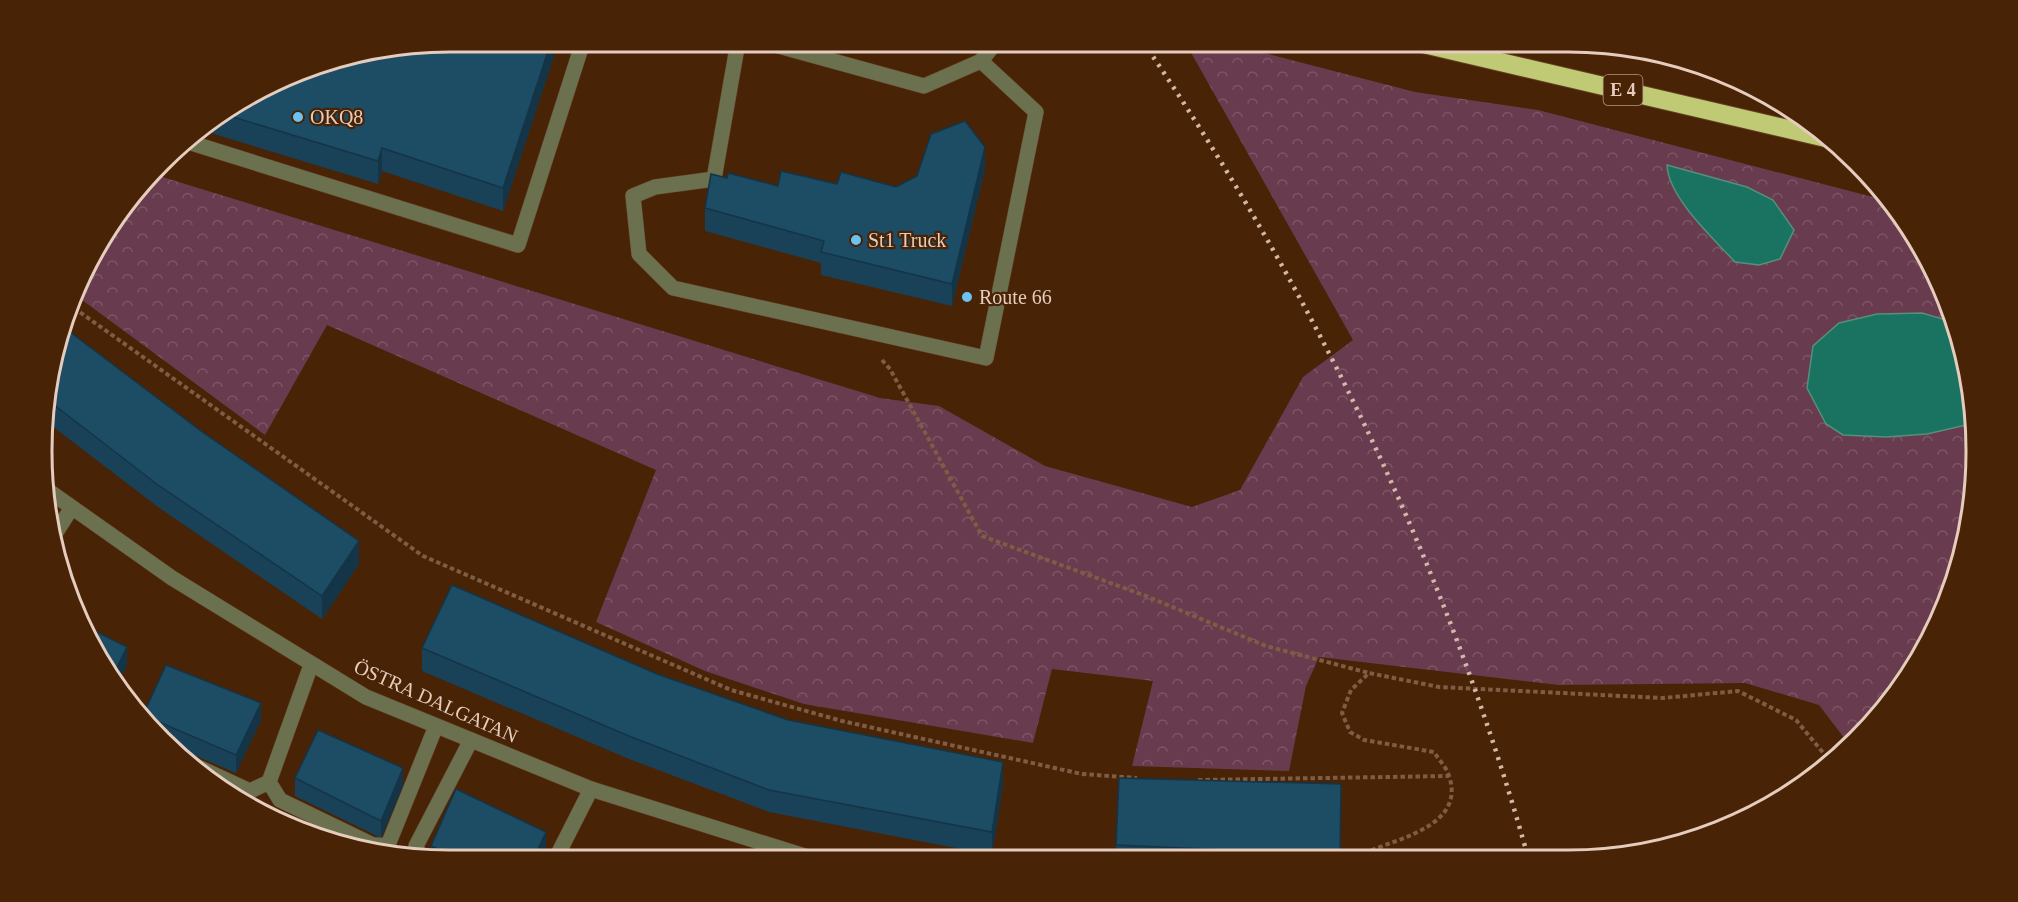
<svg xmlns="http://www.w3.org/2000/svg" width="2018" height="902" viewBox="0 0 2018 902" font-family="'Times New Roman',serif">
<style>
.grass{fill:url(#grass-dots)}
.park{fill:url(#park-crowns);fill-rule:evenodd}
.water{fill:#1a7360;stroke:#578e7c;stroke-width:1.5}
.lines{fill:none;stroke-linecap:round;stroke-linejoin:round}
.minor-casing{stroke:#644126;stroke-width:16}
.highway-casing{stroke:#644126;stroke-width:20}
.path{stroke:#7e5d44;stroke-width:4;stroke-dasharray:4.5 3;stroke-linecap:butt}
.minor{stroke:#6b704f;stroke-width:15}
.highway{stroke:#c0ca75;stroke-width:18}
.rail{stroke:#d3b8a7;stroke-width:4.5;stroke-dasharray:3 6;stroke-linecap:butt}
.wall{fill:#194157}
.shaded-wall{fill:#143547}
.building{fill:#1d4c65;stroke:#143547;stroke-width:1.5}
.poi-dot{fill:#6bc3f2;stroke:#482305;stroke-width:2}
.labels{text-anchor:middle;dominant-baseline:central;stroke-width:4.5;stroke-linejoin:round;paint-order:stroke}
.shield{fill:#482305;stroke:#b69986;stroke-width:1.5}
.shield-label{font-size:18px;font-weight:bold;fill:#e5ccbd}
.poi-label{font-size:20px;fill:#e5ccbd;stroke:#482305;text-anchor:start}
.street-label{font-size:20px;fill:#e5ccbd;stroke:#482305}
.rim{fill:none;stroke:#e5ccbd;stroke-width:3}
</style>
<defs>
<pattern id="grass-dots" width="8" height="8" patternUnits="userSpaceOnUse" patternTransform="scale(1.5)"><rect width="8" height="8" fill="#683b4e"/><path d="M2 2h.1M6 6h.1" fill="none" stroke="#7d5666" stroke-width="1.8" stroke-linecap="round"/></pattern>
<pattern id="park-crowns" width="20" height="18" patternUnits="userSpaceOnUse" patternTransform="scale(1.5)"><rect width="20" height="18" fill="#683b4e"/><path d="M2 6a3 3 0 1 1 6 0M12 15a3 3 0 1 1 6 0" fill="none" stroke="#7d5666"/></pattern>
</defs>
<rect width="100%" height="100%" fill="#482305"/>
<!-- grass -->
<polygon class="grass" points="886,42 948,42 926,53"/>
<!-- park -->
<path class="park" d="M1185 42H1222L1415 92 1538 110 1892 202 1934 270 1953 322 1922 313 1843 435C1889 437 1930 433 1975 423L1972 505 1954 583 1892 700 1848 743 1819 705 1745 683 1559 685 1319 657 1306 686 1289 771 1132 766 1153 681 1052 669 1033 743 804 704 705 671 596 622 656 470 327 325 265 435 78 297 97 246 156 175 880 398 939 406 1045 466 1192 507 1240 490 1303 377 1353 340ZM1667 165 1747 187 1773 200 1794 230 1735 262C1716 241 1665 193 1667 165Z"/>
<!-- water -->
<g class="water">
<path d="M1667 165 1747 187 1773 200 1794 230 1780 259 1759 265 1735 262C1713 238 1668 197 1667 165Z"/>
<polygon points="1922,313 1953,322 1962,345 1975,423 1927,434 1886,437 1843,435 1826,424 1807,388 1813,346 1839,323 1877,314"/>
</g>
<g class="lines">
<defs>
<g id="minor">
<polyline points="738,42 714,179 655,187 633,196 639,254 673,288 986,358 1036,112 981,61"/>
<polyline points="764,42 924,86 981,61 996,42"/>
<polyline points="185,141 518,245 583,42"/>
<polyline points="46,489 172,578 366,697 591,789 814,859"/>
<polyline points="53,537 71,509"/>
<polyline points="311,665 269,782 280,800 373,845 388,845 436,726"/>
<polyline points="185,761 250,791 269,782"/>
<polyline points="419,855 416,846 471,740"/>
<polyline points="555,860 591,789"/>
</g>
<polyline id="highway" points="1415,42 1830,139"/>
</defs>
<!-- minor casing -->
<use href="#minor" class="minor-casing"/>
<!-- highway casing -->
<use href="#highway" class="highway-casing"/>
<!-- path -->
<g class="path">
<polyline points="74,308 423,556 731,690 842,721 1082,774 1137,778"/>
<polyline points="882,360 890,369 982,536 1146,596 1266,646 1369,673"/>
<polyline points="1198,780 1449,776"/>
<path d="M1368 857 1372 850C1405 837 1465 823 1449 776 1447 768 1439 760 1434 752L1364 740 1350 732 1342 713 1351 690 1369 673 1439 687 1663 698 1738 691 1796 720 1830 761"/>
</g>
<!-- minor -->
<use href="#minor" class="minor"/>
<!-- highway -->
<use href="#highway" class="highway"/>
<!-- rail -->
<path class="rail" d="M1143 42C1313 290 1447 567 1528 857"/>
</g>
<!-- wall -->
<g class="wall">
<polygon points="554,42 554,56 503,211 382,171 378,184 201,130 247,97"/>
<polygon points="985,169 952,306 821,275 821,263 705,231 705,208 727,178 778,186 837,184 896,187"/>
<polygon points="50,372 359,564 322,619 158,507 48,423"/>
<polygon points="422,648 657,674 788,720 1003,785 992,855 769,812 629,759 422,671"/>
<polygon points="144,713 261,720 236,773 170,745"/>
<polygon points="295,778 403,786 381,838 295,796"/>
<polygon points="1341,784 1340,857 1116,858 1116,845"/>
<polygon points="431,846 546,850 541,860 451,860 431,857"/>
</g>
<!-- shaded-wall -->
<g class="shaded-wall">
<polygon points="551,42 554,42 554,56 503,211 503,188"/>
<polygon points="985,147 985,169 952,306 952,284"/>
<polygon points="382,148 382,171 378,184 378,161"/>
<polygon points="359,541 359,564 322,619 322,596"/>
<polygon points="127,647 127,665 119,682 113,675"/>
<polygon points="261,703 261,720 236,773 236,755"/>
<polygon points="1003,762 1003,785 992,855 992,832"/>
<polygon points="403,768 403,786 381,838 381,821"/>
<polygon points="546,832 546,850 541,860 533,860"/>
</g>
<!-- building -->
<g class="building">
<polygon points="451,42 551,42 503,188 382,148 378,161 223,114 247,97 319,64"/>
<polygon points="965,121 985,147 952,284 821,252 824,241 705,208 711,174 727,178 728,173 778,186 781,171 837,184 841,172 896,187 917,176 931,134"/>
<polygon points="66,329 201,431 359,541 322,596 158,485 49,401 50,372"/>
<polygon points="452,585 657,674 788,720 1003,762 992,832 769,790 629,736 422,648"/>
<polygon points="83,625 127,647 113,675 97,655"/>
<polygon points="166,665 261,703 236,755 147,717 144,713"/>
<polygon points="318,730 403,768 381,821 295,778"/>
<polygon points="1119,778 1341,784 1340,855 1116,845"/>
<polygon points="456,789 546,832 533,860 465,860 431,846"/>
</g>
<!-- markers -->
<g class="poi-dot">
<circle cx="298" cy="117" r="6"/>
<circle cx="856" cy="240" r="6"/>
<circle cx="967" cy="297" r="6"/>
</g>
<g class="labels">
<!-- shield labels -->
<rect class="shield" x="1603.5" y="75" width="39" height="30" rx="4.5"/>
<g class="shield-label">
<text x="1623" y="90">E 4</text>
</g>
<!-- poi labels -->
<g class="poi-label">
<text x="310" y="117">OKQ8</text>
<text x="868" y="240">St1 Truck</text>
<text x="979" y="297">Route 66</text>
</g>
<!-- street labels -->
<g class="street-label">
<text transform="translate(436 701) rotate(24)">ÖSTRA DALGATAN</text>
</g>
</g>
<!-- crop -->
<path d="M0 0H2018V902H0ZM450 52H1568A398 398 0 0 1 1966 450V452A398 398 0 0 1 1568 850H450A398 398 0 0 1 52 452V450A398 398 0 0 1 450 52Z" fill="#482305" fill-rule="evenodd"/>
<path class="rim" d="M450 52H1568A398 398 0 0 1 1966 450V452A398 398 0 0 1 1568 850H450A398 398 0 0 1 52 452V450A398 398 0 0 1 450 52Z"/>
</svg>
